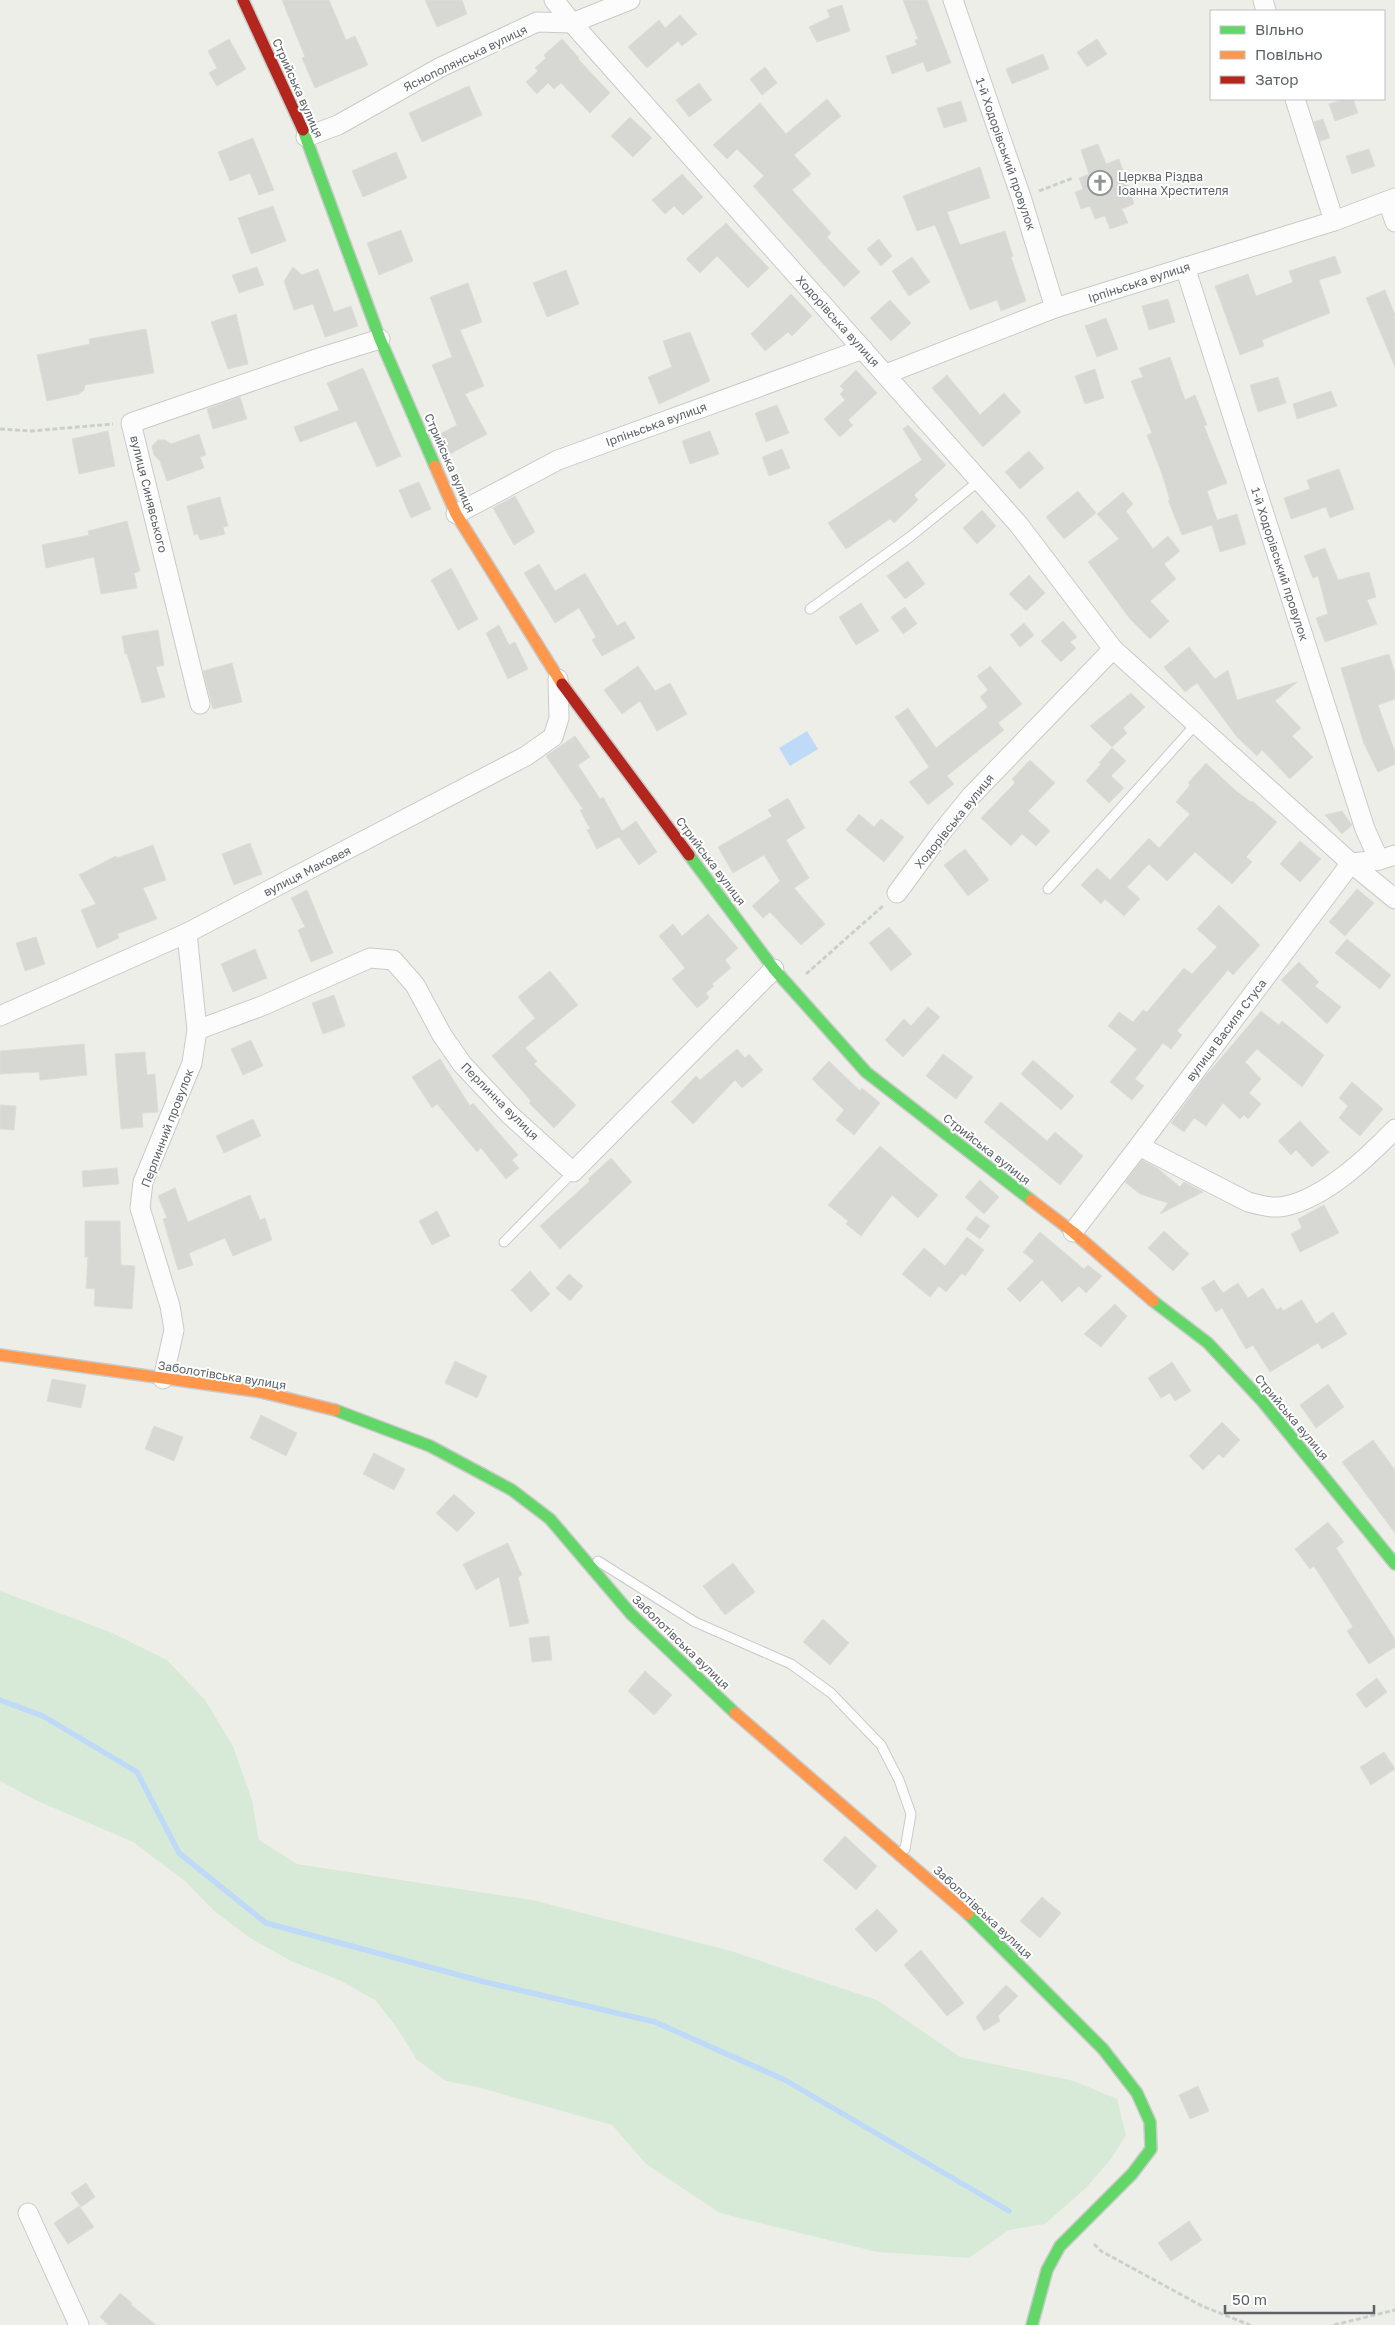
<svg xmlns="http://www.w3.org/2000/svg" width="1395" height="2325" viewBox="0 0 1395 2325" font-family="'Golos Text',sans-serif">
<style>
.green{fill:#d7ead7}
.water{fill:#bedaf8}
.lines{fill:none;stroke-linecap:round;stroke-linejoin:round}
.stream{stroke:#bedaf8;stroke-width:5.5}
.building{fill:#d7d7d4;stroke:#deddd8}
.lane-casing{stroke:#cacaca;stroke-width:11}
.street-casing{stroke:#cacaca;stroke-width:21}
.fast-casing{stroke:#c9caca;stroke-width:14}
.slow-casing{stroke:#c9caca;stroke-width:14}
.jam-casing{stroke:#c9caca;stroke-width:14}
.path{stroke:#ccd0cd;stroke-width:3;stroke-dasharray:5 2.5;stroke-linecap:butt}
.lane{stroke:#fcfcfc;stroke-width:9}
.street{stroke:#fcfcfc;stroke-width:19}
.fast{stroke:#63d668;stroke-width:11}
.slow{stroke:#ff974d;stroke-width:11}
.jam{stroke:#b3261e;stroke-width:11}
.labels{text-anchor:middle;dominant-baseline:central;stroke-width:4;stroke-linejoin:round;paint-order:stroke}
.street-label{font-size:12px;fill:#5e6267;stroke:#fff}
.poi-label{font-size:12px;fill:#5e6267;stroke:#fff;text-anchor:start}
</style>
<rect width="100%" height="100%" fill="#eeeee9"/>
<!-- green -->
<polygon class="green" points="0,1591 110,1632 167,1660 205,1700 233,1746 252,1800 259,1840 297,1864 532,1900 731,1951 877,2000 960,2057 1074,2081 1117,2099 1126,2135 1111,2159 1086,2188 1045,2224 1009,2230 969,2258 877,2252 720,2213 646,2164 612,2125 481,2088 446,2081 417,2060 395,2025 375,2000 339,1980 291,1961 250,1938 214,1911 185,1881 133,1842 35,1800 0,1781"/>
<!-- water -->
<polygon class="water" points="807,731 818,749 790,766 779,748"/>
<g class="lines">
<!-- stream -->
<polyline class="stream" points="0,1700 43,1716 137,1772 179,1853 266,1923 481,1981 655,2022 785,2080 1009,2211"/>
</g>
<!-- building -->
<g class="building">
<polygon points="282,0 329,0 346,40 355,36 368,65 315,88 302,58 305,57"/>
<polygon points="425,0 462,0 467,14 437,27"/>
<polygon points="903,0 927,0 951,63 927,72 923,62 892,74 886,56 917,45 915,40 918,39"/>
<polygon points="842,5 850,31 817,42 809,27 830,17 827,10"/>
<polygon points="680,15 697,34 682,46 678,41 647,68 628,47 659,20 665,28"/>
<polygon points="229,39 246,69 217,86 209,73 217,68 208,51"/>
<polygon points="562,39 579,58 578,59 610,93 590,113 561,83 554,89 548,83 537,94 526,82 538,71 535,68 546,58 544,55"/>
<polygon points="1097,39 1107,54 1087,67 1077,52"/>
<polygon points="1043,54 1049,69 1012,84 1006,69"/>
<polygon points="765,67 777,83 762,95 750,79"/>
<polygon points="699,83 712,100 689,117 676,100"/>
<polygon points="469,86 482,115 422,142 409,113"/>
<polygon points="827,99 841,116 794,155 811,174 792,190 831,233 827,237 860,272 844,287 753,186 764,176 737,149 727,159 713,145 760,103 786,134"/>
<polygon points="1345,99 1353,99 1358,113 1335,121 1329,104"/>
<polygon points="961,101 967,121 944,128 937,108"/>
<polygon points="630,117 652,138 633,157 611,136"/>
<polygon points="1323,119 1330,138 1320,141 1314,122"/>
<polygon points="253,138 274,190 259,195 250,173 230,181 218,152"/>
<polygon points="1098,144 1106,164 1119,159 1134,204 1122,209 1128,223 1110,229 1105,216 1095,219 1090,206 1081,209 1075,192 1083,189 1079,178 1089,174 1081,150"/>
<polygon points="1369,149 1375,166 1352,174 1346,156"/>
<polygon points="396,152 407,178 363,197 352,171"/>
<polygon points="980,167 990,198 947,212 960,245 1005,231 1013,256 1011,257 1026,301 1001,311 997,300 970,310 935,225 917,231 903,196"/>
<polygon points="682,174 703,197 683,215 674,206 665,214 652,200"/>
<polygon points="273,206 286,241 251,254 238,218"/>
<polygon points="726,223 769,268 748,288 717,256 700,273 686,259"/>
<polygon points="401,230 413,261 379,275 367,243"/>
<polygon points="879,239 892,256 881,266 867,249"/>
<polygon points="1335,256 1341,273 1319,280 1330,313 1262,340 1264,346 1240,355 1215,286 1248,274 1256,296 1293,282 1289,271"/>
<polygon points="912,257 930,282 909,296 892,271"/>
<polygon points="257,267 264,285 239,293 232,275"/>
<polygon points="293,267 302,275 318,269 334,312 351,306 358,326 325,337 313,304 294,310 284,281"/>
<polygon points="566,270 579,304 547,317 533,283"/>
<polygon points="468,283 482,322 460,330 484,386 465,394 487,434 448,455 438,435 457,425 432,365 452,357 430,297"/>
<polygon points="1385,290 1395,315 1395,367 1366,298"/>
<polygon points="791,294 812,316 792,336 788,332 765,351 751,334"/>
<polygon points="1168,299 1175,322 1149,330 1142,306"/>
<polygon points="890,300 911,323 891,341 870,318"/>
<polygon points="236,314 248,364 228,369 211,322"/>
<polygon points="1106,318 1118,349 1097,357 1085,326"/>
<polygon points="146,329 154,373 85,385 84,390 79,394 47,401 37,355 90,344 89,339"/>
<polygon points="690,332 710,381 659,404 648,377 672,367 663,341"/>
<polygon points="1170,357 1185,400 1195,395 1207,425 1204,426 1227,483 1207,491 1217,520 1237,514 1246,544 1220,552 1212,525 1182,535 1168,500 1170,500 1162,474 1147,435 1152,433 1131,381 1143,377 1139,368"/>
<polygon points="363,368 401,456 377,467 356,421 300,442 294,427 339,410 327,383"/>
<polygon points="1095,369 1104,398 1085,404 1075,376"/>
<polygon points="856,370 877,393 848,420 853,425 840,437 824,419 845,400 840,394 844,390 840,386"/>
<polygon points="947,375 980,415 1004,393 1021,412 983,447 932,388"/>
<polygon points="1278,377 1286,403 1258,412 1250,385"/>
<polygon points="1331,391 1337,406 1297,419 1293,404"/>
<polygon points="240,397 247,419 213,429 207,409"/>
<polygon points="777,405 789,433 766,442 755,413"/>
<polygon points="908,425 946,465 914,495 918,500 894,523 890,519 846,549 828,523 922,460 903,429"/>
<polygon points="108,431 115,466 79,474 72,439"/>
<polygon points="710,431 719,454 690,464 682,441"/>
<polygon points="199,434 206,455 200,457 204,468 167,481 160,461 154,455 152,446 158,440 165,440 171,444"/>
<polygon points="782,449 790,468 769,476 762,457"/>
<polygon points="1029,451 1044,468 1020,489 1005,472"/>
<polygon points="1339,469 1354,509 1330,518 1326,507 1291,519 1284,498 1310,489 1307,480"/>
<polygon points="419,482 431,509 411,518 399,490"/>
<polygon points="1078,491 1096,513 1064,539 1046,517"/>
<polygon points="1123,492 1133,504 1126,511 1153,549 1168,536 1180,551 1164,564 1176,579 1150,601 1169,621 1150,639 1130,619 1088,562 1119,539 1097,514"/>
<polygon points="515,496 535,532 514,545 493,508"/>
<polygon points="220,497 228,526 223,527 225,534 200,540 198,534 194,535 187,506"/>
<polygon points="982,510 996,526 977,544 963,528"/>
<polygon points="127,521 140,571 134,573 137,588 101,594 94,557 46,568 42,545 89,535 88,531"/>
<polygon points="1325,548 1338,580 1369,572 1376,597 1367,600 1377,624 1325,642 1316,618 1328,614 1318,576 1313,578 1304,556"/>
<polygon points="908,561 925,584 905,599 887,576"/>
<polygon points="539,564 555,591 585,573 617,626 625,621 635,638 602,656 592,640 596,637 579,608 555,623 524,573"/>
<polygon points="451,568 478,619 458,630 431,580"/>
<polygon points="1029,575 1045,593 1026,611 1009,594"/>
<polygon points="861,603 879,631 856,645 839,617"/>
<polygon points="905,607 917,624 903,634 891,617"/>
<polygon points="1063,621 1077,637 1070,642 1076,648 1061,662 1041,641"/>
<polygon points="1024,623 1034,635 1020,647 1010,635"/>
<polygon points="499,625 509,645 515,642 528,669 508,679 486,633"/>
<polygon points="158,630 164,665 156,667 165,697 142,703 127,654 125,654 122,636"/>
<polygon points="1189,647 1215,679 1228,670 1237,700 1297,682 1275,701 1301,728 1292,736 1313,757 1290,779 1262,750 1257,756 1237,737 1197,683 1185,692 1164,667"/>
<polygon points="1389,654 1395,673 1395,699 1378,705 1395,752 1395,764 1378,772 1364,744 1341,668"/>
<polygon points="232,663 242,702 213,709 203,671"/>
<polygon points="638,666 655,691 670,683 687,714 657,731 640,701 622,714 604,690"/>
<polygon points="990,666 1022,704 998,723 1004,730 947,776 954,784 928,805 909,782 929,767 895,717 908,708 936,748 988,707 980,697 988,690 977,676"/>
<polygon points="1131,693 1145,707 1123,728 1127,733 1112,747 1090,726"/>
<polygon points="575,736 590,757 578,765 600,799 603,797 622,831 636,821 657,852 639,865 619,837 597,849 587,830 590,829 580,810 583,809 546,756"/>
<polygon points="1112,748 1126,761 1111,776 1124,788 1109,803 1086,781 1101,764 1099,763"/>
<polygon points="1030,760 1055,783 1028,811 1050,831 1036,846 1022,834 1011,846 981,818 1015,783 1012,779"/>
<polygon points="1206,763 1236,791 1251,802 1252,801 1277,822 1246,857 1252,862 1232,884 1195,852 1167,881 1149,864 1127,887 1140,899 1124,916 1105,899 1101,904 1081,885 1097,868 1110,880 1149,838 1159,848 1190,814 1176,802 1190,785 1188,783"/>
<polygon points="788,798 805,828 786,840 809,878 794,888 825,924 801,945 770,912 763,918 752,906 780,881 764,855 733,873 718,847 772,816 768,810"/>
<polygon points="1342,811 1352,825 1342,834 1325,815"/>
<polygon points="859,814 874,827 881,819 904,837 884,862 846,830"/>
<polygon points="1300,841 1321,859 1300,882 1280,864"/>
<polygon points="250,843 262,874 234,885 222,854"/>
<polygon points="153,845 166,880 143,888 157,919 117,934 119,938 97,948 81,910 96,904 79,875 116,856 117,858"/>
<polygon points="965,849 989,880 968,896 944,865"/>
<polygon points="1357,889 1374,903 1345,936 1329,922"/>
<polygon points="307,890 333,953 311,962 298,930 305,927 291,898"/>
<polygon points="1219,905 1260,945 1233,975 1228,970 1177,1031 1182,1035 1171,1049 1163,1043 1135,1079 1144,1086 1132,1100 1110,1082 1137,1049 1108,1026 1119,1012 1133,1022 1143,1010 1147,1012 1184,968 1192,974 1217,947 1197,929"/>
<polygon points="708,914 738,948 725,960 731,968 712,984 714,986 706,993 709,998 697,1008 672,979 685,968 659,936 673,924 682,936"/>
<polygon points="889,927 912,954 891,971 869,943"/>
<polygon points="36,937 45,964 25,971 16,943"/>
<polygon points="1347,939 1391,975 1380,989 1335,953"/>
<polygon points="255,949 267,978 233,992 221,964"/>
<polygon points="1299,962 1319,982 1315,986 1341,1007 1327,1024 1281,980"/>
<polygon points="550,971 578,1005 525,1048 537,1061 534,1064 576,1105 554,1128 529,1103 531,1101 492,1056 535,1018 518,997"/>
<polygon points="334,995 345,1026 323,1034 312,1003"/>
<polygon points="928,1007 940,1017 903,1057 885,1040 904,1019 911,1026"/>
<polygon points="1261,1011 1279,1025 1282,1021 1324,1055 1302,1087 1257,1049 1245,1062 1261,1079 1249,1093 1261,1104 1248,1119 1244,1115 1240,1119 1223,1103 1206,1126 1194,1118 1184,1132 1171,1123 1203,1079"/>
<polygon points="251,1040 263,1066 243,1075 231,1049"/>
<polygon points="84,1044 87,1075 40,1080 39,1072 0,1074 0,1051"/>
<polygon points="737,1049 745,1058 749,1054 763,1070 742,1088 735,1080 693,1124 671,1102 696,1076 700,1080"/>
<polygon points="145,1052 147,1075 155,1074 158,1112 142,1113 143,1127 121,1129 115,1054"/>
<polygon points="943,1054 973,1077 956,1099 926,1076"/>
<polygon points="440,1059 470,1106 473,1103 518,1155 512,1160 519,1168 506,1179 481,1148 477,1152 437,1104 432,1108 412,1077"/>
<polygon points="1033,1060 1074,1096 1061,1110 1021,1074"/>
<polygon points="829,1061 860,1091 862,1088 880,1103 854,1135 836,1120 844,1110 812,1079"/>
<polygon points="1352,1082 1383,1109 1360,1136 1339,1118 1348,1106 1339,1098"/>
<polygon points="1001,1102 1047,1141 1055,1132 1083,1156 1060,1185 984,1122"/>
<polygon points="0,1105 16,1106 14,1130 0,1129"/>
<polygon points="253,1119 261,1136 224,1153 216,1136"/>
<polygon points="1300,1121 1329,1152 1312,1167 1296,1150 1291,1155 1278,1141"/>
<polygon points="880,1146 938,1195 918,1218 892,1195 861,1236 846,1224 848,1221 828,1205"/>
<polygon points="611,1158 632,1182 560,1249 540,1226 590,1181 588,1179"/>
<polygon points="1142,1160 1157,1168 1180,1187 1184,1182 1203,1192 1160,1214 1168,1203 1140,1194 1125,1182"/>
<polygon points="117,1168 119,1184 83,1187 82,1171"/>
<polygon points="980,1180 999,1197 984,1214 965,1197"/>
<polygon points="175,1188 188,1222 250,1195 260,1220 265,1218 272,1240 233,1256 225,1238 189,1253 193,1265 178,1270 163,1219 167,1218 158,1196"/>
<polygon points="1324,1205 1339,1233 1300,1252 1291,1234 1302,1228 1298,1219"/>
<polygon points="437,1211 450,1236 432,1245 419,1221"/>
<polygon points="976,1216 990,1226 980,1239 966,1229"/>
<polygon points="85,1221 120,1221 121,1265 135,1266 132,1309 94,1306 95,1289 86,1288 88,1257 85,1257"/>
<polygon points="1164,1231 1189,1254 1173,1271 1148,1248"/>
<polygon points="1040,1232 1084,1269 1088,1265 1102,1276 1086,1293 1079,1286 1062,1302 1042,1280 1020,1302 1007,1289 1034,1261 1023,1252"/>
<polygon points="967,1237 984,1250 965,1276 962,1273 946,1292 939,1286 930,1297 902,1274 924,1248 945,1266"/>
<polygon points="530,1271 550,1294 531,1312 511,1290"/>
<polygon points="569,1274 583,1286 570,1301 556,1288"/>
<polygon points="1214,1280 1223,1293 1238,1283 1248,1298 1263,1288 1277,1310 1281,1307 1283,1311 1302,1300 1316,1324 1333,1312 1347,1334 1322,1349 1318,1343 1270,1372 1253,1345 1246,1349 1222,1308 1216,1312 1201,1288"/>
<polygon points="1115,1304 1127,1316 1101,1347 1084,1334"/>
<polygon points="455,1361 487,1376 477,1398 445,1383"/>
<polygon points="1172,1362 1191,1391 1175,1401 1170,1393 1161,1398 1148,1378"/>
<polygon points="52,1379 86,1385 81,1408 47,1401"/>
<polygon points="1328,1384 1344,1407 1316,1428 1300,1405"/>
<polygon points="261,1415 297,1433 286,1456 250,1438"/>
<polygon points="1222,1422 1240,1440 1223,1458 1219,1454 1203,1470 1189,1456"/>
<polygon points="154,1426 183,1437 174,1461 145,1449"/>
<polygon points="1373,1440 1395,1470 1395,1533 1342,1462"/>
<polygon points="374,1453 405,1469 394,1490 363,1474"/>
<polygon points="454,1494 475,1513 457,1532 436,1513"/>
<polygon points="1328,1522 1344,1542 1336,1548 1395,1639 1395,1647 1369,1664 1347,1631 1353,1627 1314,1566 1310,1569 1295,1549"/>
<polygon points="508,1543 522,1575 518,1577 529,1623 510,1627 499,1577 476,1590 463,1564"/>
<polygon points="733,1563 755,1592 725,1615 703,1586"/>
<polygon points="823,1619 849,1643 830,1665 803,1642"/>
<polygon points="549,1636 552,1660 532,1662 529,1638"/>
<polygon points="645,1671 672,1695 654,1715 628,1691"/>
<polygon points="1377,1678 1387,1692 1366,1708 1356,1694"/>
<polygon points="1384,1752 1395,1769 1371,1785 1360,1767"/>
<polygon points="845,1836 877,1866 856,1890 823,1860"/>
<polygon points="1042,1897 1061,1913 1040,1938 1020,1921"/>
<polygon points="877,1909 898,1931 876,1952 855,1929"/>
<polygon points="921,1950 964,2003 947,2016 904,1965"/>
<polygon points="1006,1985 1018,1996 998,2016 1000,2021 984,2031 976,2017"/>
<polygon points="1198,2086 1209,2111 1190,2119 1179,2095"/>
<polygon points="86,2183 95,2197 81,2207 71,2193"/>
<polygon points="79,2206 94,2227 68,2244 54,2223"/>
<polygon points="1189,2221 1202,2240 1171,2261 1158,2243"/>
<polygon points="120,2293 132,2303 131,2305 156,2325 109,2325 100,2317"/>
</g>
<g class="lines">
<defs>
<g id="lane">
<polyline points="810,609 910,537 980,480"/>
<polyline points="1048,889 1196,724"/>
<polyline points="504,1242 573,1172"/>
<polyline points="598,1561 695,1622 791,1664 831,1693 881,1745 899,1780 911,1814 905,1849 903,1850"/>
</g>
<g id="street">
<polyline points="554,0 572,23 1019,525 1113,649 1351,863 1395,899"/>
<polyline points="953,0 1021,197 1055,308"/>
<polyline points="1263,0 1266,11"/>
<polyline points="1295,99 1334,221"/>
<polyline points="306,137 338,125 441,67 537,22 572,23 630,0"/>
<polyline points="1388,201 1395,222"/>
<polyline points="1185,267 1365,829 1379,860"/>
<polyline points="886,374 1055,308 1334,221 1395,198"/>
<polyline points="456,514 558,460 863,349"/>
<polyline points="200,704 131,423 322,357 380,339"/>
<polyline points="897,893 941,833 971,796 1113,649"/>
<polyline points="0,1016 187,933 526,756 553,737 559,718 558,679"/>
<polyline points="197,1030 262,1006 370,958 393,960 415,985 442,1035 462,1064 510,1115 573,1172 774,969"/>
<path d="M1139 1146 1248 1202C1260 1205 1273 1209 1286 1206 1326 1197 1367 1158 1395 1129"/>
<polyline points="1073,1232 1139,1146 1351,863 1379,860 1395,855"/>
<polyline points="163,1379 174,1330 170,1306 140,1208 143,1182 192,1063 197,1030 187,933"/>
<polyline points="28,2213 79,2325"/>
</g>
<g id="fast">
<polyline points="303,130 380,339 435,466"/>
<polyline points="689,855 774,969 866,1072 1031,1200"/>
<polyline points="1153,1301 1208,1343 1263,1402 1395,1564"/>
<polyline points="335,1410 430,1446 512,1490 550,1519 631,1614 735,1713"/>
<polyline points="968,1914 1103,2049 1137,2093 1150,2122 1151,2149 1132,2174 1060,2246 1047,2270 1032,2325"/>
</g>
<g id="slow">
<polyline points="435,466 456,514 562,684"/>
<polyline points="1031,1200 1073,1232 1153,1301"/>
<polyline points="0,1355 261,1392 335,1410"/>
<polyline points="735,1713 968,1914"/>
</g>
<g id="jam">
<polyline points="243,0 303,130"/>
<polyline points="562,684 689,855"/>
</g>
</defs>
<!-- lane casing -->
<use href="#lane" class="lane-casing"/>
<!-- street casing -->
<use href="#street" class="street-casing"/>
<!-- fast casing -->
<use href="#fast" class="fast-casing"/>
<!-- slow casing -->
<use href="#slow" class="slow-casing"/>
<!-- jam casing -->
<use href="#jam" class="jam-casing"/>
<!-- path -->
<g class="path">
<polyline points="1039,191 1073,178"/>
<polyline points="0,429 31,431 113,424"/>
<polyline points="806,974 884,905"/>
<polyline points="1094,2244 1101,2251 1202,2306 1250,2325"/>
<polyline points="1334,2325 1395,2310"/>
</g>
<!-- lane -->
<use href="#lane" class="lane"/>
<!-- street -->
<use href="#street" class="street"/>
<!-- fast -->
<use href="#fast" class="fast"/>
<!-- slow -->
<use href="#slow" class="slow"/>
<!-- jam -->
<use href="#jam" class="jam"/>
</g>
<!-- icons -->
<defs>
<symbol id="church-ring" viewBox="-11 -11 22 22"><circle r="9.5" fill="#fff" stroke="#909394" stroke-width="1.5"/><path d="M-1.2-6h2.4v3.5h3.3v2.4h-3.3V6h-2.4V-.1h-3.3v-2.4h3.3Z" fill="#909394"/></symbol>
</defs>
<g fill-rule="evenodd">
<use href="#church-ring" x="1086" y="169" width="28" height="28"/>
</g>
<g class="labels">
<!-- street labels -->
<g class="street-label">
<text transform="translate(465 58) rotate(-26)">Яснополянська вулиця</text>
<text transform="translate(298 88) rotate(66)">Стрийська вулиця</text>
<text transform="translate(1006 154) rotate(71)">1-й Ходорівський провулок</text>
<text transform="translate(1139 282) rotate(-18)">Ірпіньська вулиця</text>
<text transform="translate(838 321) rotate(48)">Ходорівська вулиця</text>
<text transform="translate(656 424) rotate(-20)">Ірпіньська вулиця</text>
<text transform="translate(450 463) rotate(66)">Стрийська вулиця</text>
<text transform="translate(149 494) rotate(76)">вулиця Синявського</text>
<text transform="translate(1280 564) rotate(72)">1-й Ходорівський провулок</text>
<text transform="translate(954 821) rotate(-51)">Ходорівська вулиця</text>
<text transform="translate(711 861) rotate(53)">Стрийська вулиця</text>
<text transform="translate(307 871) rotate(-27)">вулиця Маковея</text>
<text transform="translate(1226 1030) rotate(-53)">вулиця Василя Стуса</text>
<text transform="translate(500 1101) rotate(45)">Перлинна вулиця</text>
<text transform="translate(167 1128) rotate(-69)">Перлинний провулок</text>
<text transform="translate(987 1149) rotate(38)">Стрийська вулиця</text>
<text transform="translate(222 1375) rotate(9)">Заболотівська вулиця</text>
<text transform="translate(1292 1417) rotate(50)">Стрийська вулиця</text>
<text transform="translate(681 1642) rotate(44)">Заболотівська вулиця</text>
<text transform="translate(983 1912) rotate(43)">Заболотівська вулиця</text>
</g>
<!-- poi labels -->
<g class="poi-label">
<text x="1118" y="176">Церква Різдва<tspan x="1118" dy="14">Іоанна Хрестителя</tspan></text>
</g>
</g>
<!-- legend -->
<rect x="1210" y="10" width="175" height="90" fill="#ffffff" stroke="#bfc0c2"/>
<rect x="1220" y="26" width="25" height="8" fill="#63d668" stroke="#bfc0c2"/>
<text x="1255" y="35" font-size="15" fill="#5e6267">Вільно</text>
<rect x="1220" y="51" width="25" height="8" fill="#ff974d" stroke="#bfc0c2"/>
<text x="1255" y="60" font-size="15" fill="#5e6267">Повільно</text>
<rect x="1220" y="76" width="25" height="8" fill="#b3261e" stroke="#bfc0c2"/>
<text x="1255" y="85" font-size="15" fill="#5e6267">Затор</text>
<!-- scale -->
<path d="M1225 2305v8h149v-8" fill="none" stroke="#5e6267" stroke-width="2.5"/>
<text x="1232" y="2305" font-size="15" fill="#5e6267" stroke="#ffffff" stroke-width="4" paint-order="stroke">50 m</text>
</svg>
